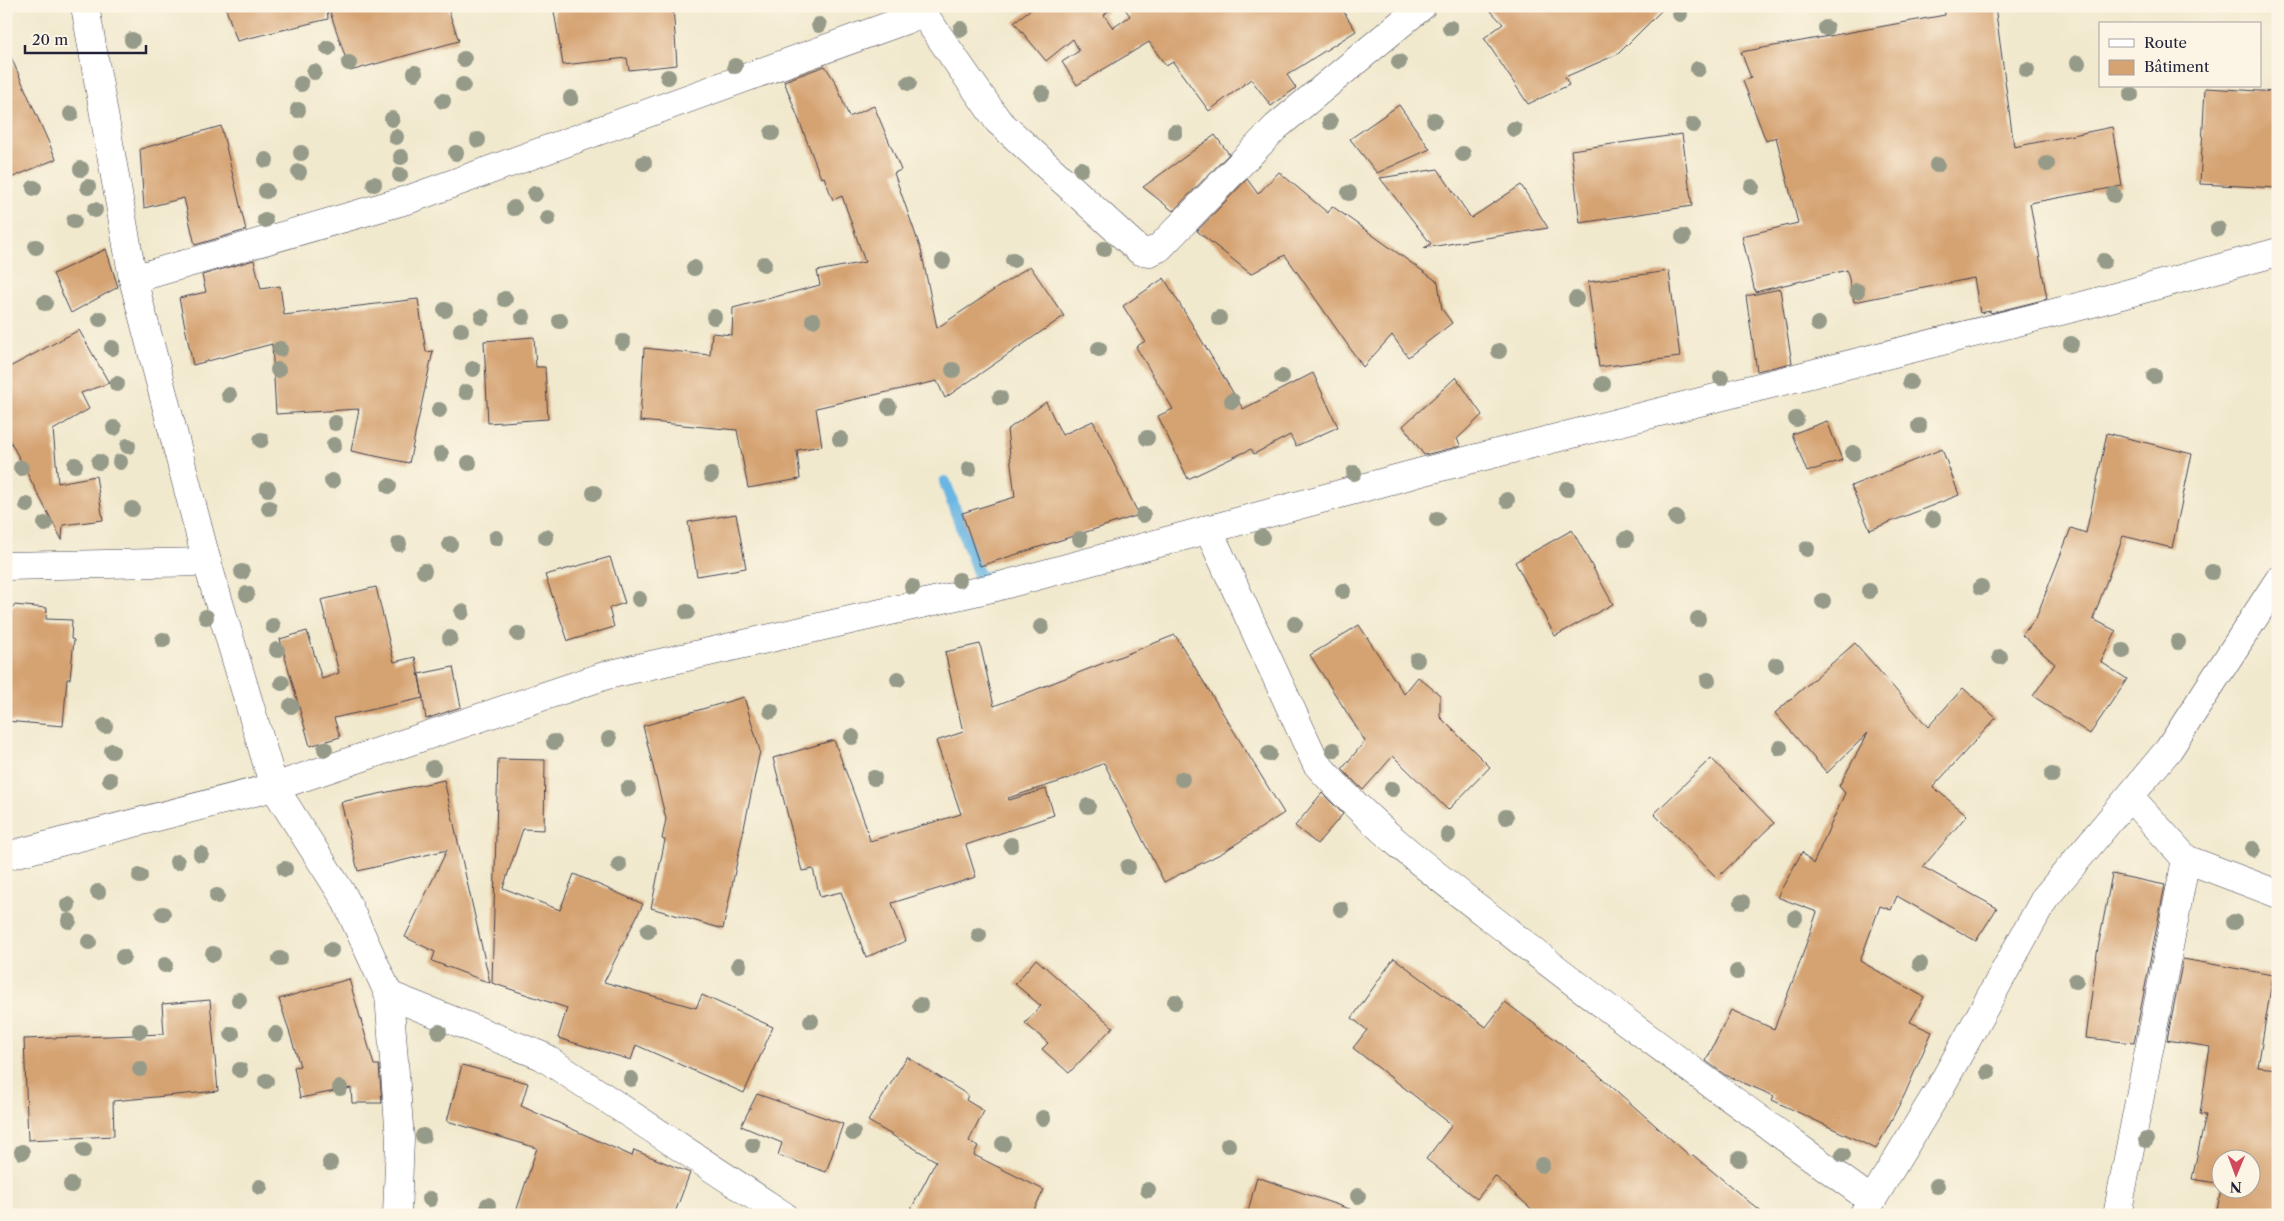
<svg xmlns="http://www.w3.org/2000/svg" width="2284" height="1221" viewBox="0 0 2284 1221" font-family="'Libre Caslon Text',serif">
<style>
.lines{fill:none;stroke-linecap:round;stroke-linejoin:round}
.stream{stroke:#6ab6e3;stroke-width:12}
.building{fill:#d5a372}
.street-casing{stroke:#414051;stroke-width:29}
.street{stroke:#fff;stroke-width:28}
.tree{fill:#969b89}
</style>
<rect width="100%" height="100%" fill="#fcf5e5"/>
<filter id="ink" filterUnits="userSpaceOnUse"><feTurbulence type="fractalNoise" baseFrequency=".02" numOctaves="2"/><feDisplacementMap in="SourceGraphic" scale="10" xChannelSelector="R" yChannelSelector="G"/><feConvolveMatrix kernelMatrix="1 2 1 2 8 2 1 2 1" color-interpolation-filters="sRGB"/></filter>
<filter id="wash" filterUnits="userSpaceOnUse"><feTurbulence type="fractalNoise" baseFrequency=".0096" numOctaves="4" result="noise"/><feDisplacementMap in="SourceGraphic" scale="20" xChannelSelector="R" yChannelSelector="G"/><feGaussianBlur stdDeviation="1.12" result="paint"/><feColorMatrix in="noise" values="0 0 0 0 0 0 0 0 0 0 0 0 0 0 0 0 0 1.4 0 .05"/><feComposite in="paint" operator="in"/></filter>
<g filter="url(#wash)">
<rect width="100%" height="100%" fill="#f1e9ce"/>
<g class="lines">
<!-- stream -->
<polyline class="stream" points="945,482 980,578 995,576"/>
</g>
<g id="blocks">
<!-- building -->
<g class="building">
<polygon points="225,6 327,6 328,19 237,41"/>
<polygon points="328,6 447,6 459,41 350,71"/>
<polygon points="573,6 673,6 677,65 629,70 627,58 563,65 554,11"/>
<polygon points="1035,6 1114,6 1104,15 1113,28 1130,16 1123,6 1340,6 1356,31 1287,75 1296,88 1271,106 1251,79 1209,111 1173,62 1166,66 1149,42 1077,85 1062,62 1079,51 1073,39 1046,61 1014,22"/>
<polygon points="1486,6 1666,6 1618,54 1565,77 1569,85 1528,104 1484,38 1503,24"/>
<polygon points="1944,6 1995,6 2014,147 2112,127 2122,186 2030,203 2047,299 1991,313 1990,311 1980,313 1974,278 1854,302 1847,270 1755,292 1742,236 1798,223 1776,137 1766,141 1743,81 1751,78 1741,52 1945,15"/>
<polygon points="6,46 56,159 6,180"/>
<polygon points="825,66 836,83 849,117 874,106 901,170 894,173 921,250 937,328 1030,266 1064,316 945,398 937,381 816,408 822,446 797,450 800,479 748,488 737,430 640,421 644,348 710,355 712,333 732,335 733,308 820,285 817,271 865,262 842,196 833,200 824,177 821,178 784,81"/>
<polygon points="2205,88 2278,92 2278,188 2200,184"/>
<polygon points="1399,105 1430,149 1377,173 1350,139"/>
<polygon points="221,126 246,230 195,245 184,198 144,208 140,149"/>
<polygon points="1682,134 1692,206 1580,223 1571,150"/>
<polygon points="1215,135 1229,154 1173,211 1143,187"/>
<polygon points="1438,169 1471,218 1521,185 1548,228 1424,248 1431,244 1380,178"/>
<polygon points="1279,172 1328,213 1332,206 1438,282 1442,309 1452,323 1408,357 1392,335 1363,367 1285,255 1251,274 1197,231 1247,179 1258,194"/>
<polygon points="106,249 118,287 71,313 53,274"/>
<polygon points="254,260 261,289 280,286 284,315 418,299 426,352 433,351 409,463 351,451 359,409 276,414 272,344 193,365 179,298 206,292 202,275"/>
<polygon points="1669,271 1680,357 1599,367 1588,282"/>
<polygon points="1164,278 1243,409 1313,373 1338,427 1296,446 1290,435 1254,454 1251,449 1188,479 1158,416 1173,409 1136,347 1145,341 1123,306"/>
<polygon points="1780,289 1792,363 1757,371 1746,296"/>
<polygon points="79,330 109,383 81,393 89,409 53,430 58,483 96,476 103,520 63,525 62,540 6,433 6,369"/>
<polygon points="534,337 536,367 545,367 548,419 488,423 484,341"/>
<polygon points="1456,377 1482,415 1457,439 1461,446 1424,455 1403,426"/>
<polygon points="1046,402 1062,435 1093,421 1139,515 980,566 962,513 1015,497 1007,430"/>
<polygon points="1827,421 1842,460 1807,472 1792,434"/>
<polygon points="2107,433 2192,454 2172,548 2123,536 2093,619 2116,631 2101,662 2127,679 2090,734 2033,696 2055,664 2022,635 2036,618 2071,528 2086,533"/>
<polygon points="1942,449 1959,495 1870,530 1851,486"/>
<polygon points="736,514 746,568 697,576 688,522"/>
<polygon points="1572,530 1613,604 1555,636 1515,562"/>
<polygon points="610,557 625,603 609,608 614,627 568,641 545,575"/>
<polygon points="376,587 394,662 415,657 423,698 334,718 340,737 310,746 280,639 307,631 322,679 339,673 321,600"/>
<polygon points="14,605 47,608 46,619 72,620 71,639 74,640 70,679 67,679 63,726 6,721 6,607 14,607"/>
<polygon points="1359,625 1404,694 1418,677 1440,695 1440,717 1490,767 1448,810 1393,756 1363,790 1342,769 1365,741 1310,655"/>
<polygon points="1175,635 1284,813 1222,853 1164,882 1104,763 1065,780 1008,798 1009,800 1046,789 1054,815 966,845 976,877 892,903 906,941 866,957 841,892 820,897 813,869 802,871 773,758 834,740 865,823 870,841 961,814 936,741 963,732 945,652 980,644 994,706"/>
<polygon points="1855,643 1928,727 1963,688 1996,718 1933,787 1967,815 1923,867 1997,908 1976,941 1897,896 1891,910 1880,906 1860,961 1924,997 1910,1022 1932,1032 1904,1096 1876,1149 1772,1100 1774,1096 1725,1075 1706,1061 1731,1010 1774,1029 1799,965 1817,912 1777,897 1802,852 1813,864 1845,793 1839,786 1868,733 1827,773 1775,713"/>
<polygon points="453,667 461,707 426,719 419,674"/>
<polygon points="744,697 760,751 723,929 651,908 665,840 662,839 666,819 643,726"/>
<polygon points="1711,758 1774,823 1717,878 1654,814"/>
<polygon points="498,759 545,760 544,830 523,829 503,888 560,910 574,874 643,904 604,982 696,1008 702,995 773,1027 744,1093 636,1045 631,1060 558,1038 567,1008 492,983"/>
<polygon points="444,780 456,833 490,983 432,961 435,952 405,937 447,850 358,871 341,802"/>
<polygon points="1322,793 1343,814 1317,844 1295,826"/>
<polygon points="2112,874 2165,885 2134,1043 2086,1038 2097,953"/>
<polygon points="1394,958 1486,1027 1505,1002 1576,1055 1691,1157 1693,1155 1765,1215 1538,1215 1495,1176 1477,1199 1426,1159 1452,1125 1353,1048 1367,1030 1352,1018"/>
<polygon points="1036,959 1113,1027 1069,1073 1042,1049 1048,1043 1025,1023 1041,1006 1015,984"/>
<polygon points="2183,959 2273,975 2258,1067 2278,1069 2278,1215 2216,1215 2222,1185 2222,1188 2252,1188 2252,1158 2222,1158 2222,1184 2192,1179 2206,1115 2200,1114 2210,1047 2167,1040"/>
<polygon points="349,979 374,1065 379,1065 382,1103 352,1103 351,1088 300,1098 294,1067 300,1066 279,999"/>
<polygon points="210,1000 218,1091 113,1101 114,1136 28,1140 24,1039 164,1034 162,1004"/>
<polygon points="907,1057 968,1095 966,1100 984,1111 969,1141 978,1146 974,1155 1044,1190 1031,1215 908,1215 936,1161 868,1121"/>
<polygon points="462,1065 528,1083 521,1106 632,1156 634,1150 690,1173 674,1215 515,1215 537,1148 447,1121"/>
<polygon points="757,1094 843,1124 826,1172 778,1155 782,1143 741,1126"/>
<polygon points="1257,1177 1352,1210 1351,1215 1247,1215"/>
</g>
</g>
</g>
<g filter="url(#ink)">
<use href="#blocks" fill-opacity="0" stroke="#414051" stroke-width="1"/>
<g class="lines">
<defs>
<g id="street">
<polyline points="85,6 133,279 207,562 274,787 344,897 389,995 400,1139 397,1215"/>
<polyline points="918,6 998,121 1140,251 1150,252 1159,248 1276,127 1422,6"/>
<polyline points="133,279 410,199 922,14"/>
<path d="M1208 529 1316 763C1372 828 1442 880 1509 932 1627 1025 1750 1112 1871 1200"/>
<polyline points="6,566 207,562"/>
<polyline points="2130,797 2186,859 2278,894"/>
<polyline points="6,856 274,787 607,675 996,587 1425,471 2089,304 2278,252"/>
<polyline points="389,995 542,1056 783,1215"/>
<polyline points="1863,1215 1940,1088 2045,898 2169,749 2278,581"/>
<polyline points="2117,1215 2186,859"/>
</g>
</defs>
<!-- street casing -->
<use href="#street" class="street-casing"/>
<!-- street -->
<use href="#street" class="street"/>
</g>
<!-- trees -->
<g class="tree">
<circle cx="1680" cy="14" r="8"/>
<circle cx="819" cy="25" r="8"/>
<circle cx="1450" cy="28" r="8"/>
<circle cx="1826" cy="28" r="8"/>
<circle cx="961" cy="29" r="8"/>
<circle cx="132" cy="40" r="8"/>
<circle cx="328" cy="48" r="8"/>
<circle cx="464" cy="59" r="8"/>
<circle cx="1399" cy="62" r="8"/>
<circle cx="349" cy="63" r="8"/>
<circle cx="2078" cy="63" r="8"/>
<circle cx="735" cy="66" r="8"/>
<circle cx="1698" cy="69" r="8"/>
<circle cx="2027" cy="70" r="8"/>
<circle cx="314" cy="72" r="8"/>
<circle cx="415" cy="73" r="8"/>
<circle cx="668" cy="77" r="8"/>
<circle cx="909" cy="83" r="8"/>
<circle cx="301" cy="84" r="8"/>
<circle cx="463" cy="85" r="8"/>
<circle cx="1042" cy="93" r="8"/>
<circle cx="2131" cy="95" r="8"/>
<circle cx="571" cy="98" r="8"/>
<circle cx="443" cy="101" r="8"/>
<circle cx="298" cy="110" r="8"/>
<circle cx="71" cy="114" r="8"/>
<circle cx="392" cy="119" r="8"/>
<circle cx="1434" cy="120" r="8"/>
<circle cx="1330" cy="122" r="8"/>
<circle cx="1693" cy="125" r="8"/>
<circle cx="1514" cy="129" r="8"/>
<circle cx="1175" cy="132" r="8"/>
<circle cx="772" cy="133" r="8"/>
<circle cx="396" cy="137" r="8"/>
<circle cx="478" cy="140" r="8"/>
<circle cx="301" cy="153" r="8"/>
<circle cx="456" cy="153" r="8"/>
<circle cx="1463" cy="154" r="8"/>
<circle cx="401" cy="157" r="8"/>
<circle cx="266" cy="160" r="8"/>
<circle cx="644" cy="163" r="8"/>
<circle cx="2047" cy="164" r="8"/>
<circle cx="1937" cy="165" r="8"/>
<circle cx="81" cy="169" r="8"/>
<circle cx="1081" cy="169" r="8"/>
<circle cx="299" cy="172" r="8"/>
<circle cx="400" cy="175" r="8"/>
<circle cx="374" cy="184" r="8"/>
<circle cx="88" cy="187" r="8"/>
<circle cx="1752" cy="187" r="8"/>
<circle cx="34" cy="188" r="8"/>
<circle cx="266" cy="191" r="8"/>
<circle cx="1349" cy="193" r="8"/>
<circle cx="535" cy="194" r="8"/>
<circle cx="2114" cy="195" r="8"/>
<circle cx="514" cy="208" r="8"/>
<circle cx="95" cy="210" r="8"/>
<circle cx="548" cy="218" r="8"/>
<circle cx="265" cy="220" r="8"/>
<circle cx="74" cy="221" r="8"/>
<circle cx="2218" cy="229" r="8"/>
<circle cx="1683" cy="237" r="8"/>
<circle cx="36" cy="247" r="8"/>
<circle cx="1104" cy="249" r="8"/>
<circle cx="1013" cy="260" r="8"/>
<circle cx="943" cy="261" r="8"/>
<circle cx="2104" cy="261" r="8"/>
<circle cx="764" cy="264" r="8"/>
<circle cx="694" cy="268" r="8"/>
<circle cx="1857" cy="291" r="8"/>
<circle cx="505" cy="299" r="8"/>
<circle cx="1576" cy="299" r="8"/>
<circle cx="45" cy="303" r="8"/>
<circle cx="445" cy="310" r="8"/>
<circle cx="482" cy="317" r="8"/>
<circle cx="523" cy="317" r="8"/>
<circle cx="714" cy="317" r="8"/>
<circle cx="1219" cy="318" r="8"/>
<circle cx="100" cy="319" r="8"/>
<circle cx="813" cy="320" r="8"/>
<circle cx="560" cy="321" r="8"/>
<circle cx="1818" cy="324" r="8"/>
<circle cx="461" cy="330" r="8"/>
<circle cx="623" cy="342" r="8"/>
<circle cx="2071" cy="344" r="8"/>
<circle cx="112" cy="348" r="8"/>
<circle cx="280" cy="349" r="8"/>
<circle cx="1099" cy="349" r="8"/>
<circle cx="1499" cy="351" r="8"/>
<circle cx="473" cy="369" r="8"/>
<circle cx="278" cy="370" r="8"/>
<circle cx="953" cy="370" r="8"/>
<circle cx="2154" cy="376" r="8"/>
<circle cx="1282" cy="377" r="8"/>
<circle cx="1721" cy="378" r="8"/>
<circle cx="1910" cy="382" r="8"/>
<circle cx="117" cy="384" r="8"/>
<circle cx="1603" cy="384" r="8"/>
<circle cx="466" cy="392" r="8"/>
<circle cx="229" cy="395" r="8"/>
<circle cx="1000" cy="398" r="8"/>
<circle cx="1232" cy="401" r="8"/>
<circle cx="889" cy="407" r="8"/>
<circle cx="439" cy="410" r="8"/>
<circle cx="1796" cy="419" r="8"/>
<circle cx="335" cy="423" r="8"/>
<circle cx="1919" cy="426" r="8"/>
<circle cx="114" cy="428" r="8"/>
<circle cx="1147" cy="438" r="8"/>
<circle cx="840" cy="439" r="8"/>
<circle cx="261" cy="440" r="8"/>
<circle cx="334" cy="445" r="8"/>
<circle cx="128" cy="446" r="8"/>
<circle cx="1853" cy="453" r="8"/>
<circle cx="441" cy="454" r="8"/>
<circle cx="99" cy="462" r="8"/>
<circle cx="120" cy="462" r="8"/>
<circle cx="469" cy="463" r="8"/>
<circle cx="75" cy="465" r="8"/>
<circle cx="21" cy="468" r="8"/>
<circle cx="969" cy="469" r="8"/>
<circle cx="1354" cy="473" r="8"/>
<circle cx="711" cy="475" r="8"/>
<circle cx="332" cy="481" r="8"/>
<circle cx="389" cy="486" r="8"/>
<circle cx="268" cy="489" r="8"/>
<circle cx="1567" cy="489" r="8"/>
<circle cx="594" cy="493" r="8"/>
<circle cx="1507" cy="500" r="8"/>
<circle cx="27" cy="505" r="8"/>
<circle cx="269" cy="508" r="8"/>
<circle cx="132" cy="509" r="8"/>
<circle cx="1143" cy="515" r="8"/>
<circle cx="1676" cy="518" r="8"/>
<circle cx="1437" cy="519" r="8"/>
<circle cx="1933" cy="519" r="8"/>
<circle cx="45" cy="524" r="8"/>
<circle cx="546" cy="537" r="8"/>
<circle cx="1262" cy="537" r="8"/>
<circle cx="496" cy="538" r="8"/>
<circle cx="1080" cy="539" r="8"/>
<circle cx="1626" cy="539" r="8"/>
<circle cx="399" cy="544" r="8"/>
<circle cx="450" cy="544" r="8"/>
<circle cx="1807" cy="549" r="8"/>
<circle cx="424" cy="571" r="8"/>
<circle cx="242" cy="572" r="8"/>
<circle cx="2212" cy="572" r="8"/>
<circle cx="959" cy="580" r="8"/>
<circle cx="912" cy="587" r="8"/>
<circle cx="1981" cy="587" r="8"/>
<circle cx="1343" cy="591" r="8"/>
<circle cx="1869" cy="591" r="8"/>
<circle cx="247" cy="594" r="8"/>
<circle cx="639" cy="599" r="8"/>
<circle cx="1823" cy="601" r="8"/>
<circle cx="462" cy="612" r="8"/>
<circle cx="687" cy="612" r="8"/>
<circle cx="206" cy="617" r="8"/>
<circle cx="1698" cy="619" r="8"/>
<circle cx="1295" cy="624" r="8"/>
<circle cx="273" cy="626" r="8"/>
<circle cx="1041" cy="627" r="8"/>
<circle cx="518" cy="634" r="8"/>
<circle cx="450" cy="638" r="8"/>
<circle cx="163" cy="640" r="8"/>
<circle cx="2178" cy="642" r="8"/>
<circle cx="277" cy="650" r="8"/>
<circle cx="2123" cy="651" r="8"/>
<circle cx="2000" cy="657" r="8"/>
<circle cx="1417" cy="660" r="8"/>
<circle cx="1776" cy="665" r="8"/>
<circle cx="898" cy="679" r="8"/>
<circle cx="1708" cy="680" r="8"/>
<circle cx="282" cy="683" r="8"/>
<circle cx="291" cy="706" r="8"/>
<circle cx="771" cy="711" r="8"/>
<circle cx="105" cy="726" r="8"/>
<circle cx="852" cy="737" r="8"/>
<circle cx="609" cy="739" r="8"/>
<circle cx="554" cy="742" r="8"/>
<circle cx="1780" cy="748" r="8"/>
<circle cx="325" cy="749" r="8"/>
<circle cx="1333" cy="750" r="8"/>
<circle cx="112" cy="751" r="8"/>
<circle cx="1269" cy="754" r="8"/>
<circle cx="433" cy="768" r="8"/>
<circle cx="2052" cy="775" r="8"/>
<circle cx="874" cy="778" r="8"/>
<circle cx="1182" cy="779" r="8"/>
<circle cx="110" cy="780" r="8"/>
<circle cx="628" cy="789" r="8"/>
<circle cx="1392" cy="789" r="8"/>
<circle cx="1088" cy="806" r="8"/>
<circle cx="1506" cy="817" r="8"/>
<circle cx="1448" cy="835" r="8"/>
<circle cx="1011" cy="845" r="8"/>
<circle cx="2253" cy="849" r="8"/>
<circle cx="201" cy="854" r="8"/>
<circle cx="177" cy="862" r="8"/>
<circle cx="619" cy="865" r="8"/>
<circle cx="1128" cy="867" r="8"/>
<circle cx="285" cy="869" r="8"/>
<circle cx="140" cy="876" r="8"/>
<circle cx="98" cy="892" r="8"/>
<circle cx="217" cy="896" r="8"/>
<circle cx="1742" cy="902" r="8"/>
<circle cx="68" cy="905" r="8"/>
<circle cx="1341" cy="909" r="8"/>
<circle cx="163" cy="914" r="8"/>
<circle cx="1795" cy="918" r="8"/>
<circle cx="69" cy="921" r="8"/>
<circle cx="2234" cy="922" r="8"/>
<circle cx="648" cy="931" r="8"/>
<circle cx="979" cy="935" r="8"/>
<circle cx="89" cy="942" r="8"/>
<circle cx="331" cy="950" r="8"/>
<circle cx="213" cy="954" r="8"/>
<circle cx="123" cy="957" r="8"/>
<circle cx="280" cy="959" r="8"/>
<circle cx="1920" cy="964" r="8"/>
<circle cx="165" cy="965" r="8"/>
<circle cx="739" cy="965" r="8"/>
<circle cx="1737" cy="972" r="8"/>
<circle cx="2076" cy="981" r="8"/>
<circle cx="239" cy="1000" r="8"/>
<circle cx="1175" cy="1002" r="8"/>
<circle cx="920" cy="1005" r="8"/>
<circle cx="811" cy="1021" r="8"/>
<circle cx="140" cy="1031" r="8"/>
<circle cx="439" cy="1032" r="8"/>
<circle cx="232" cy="1034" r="8"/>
<circle cx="276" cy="1034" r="8"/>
<circle cx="140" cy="1069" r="8"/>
<circle cx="240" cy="1070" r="8"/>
<circle cx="1988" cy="1072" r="8"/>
<circle cx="631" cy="1079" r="8"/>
<circle cx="266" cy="1081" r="8"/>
<circle cx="340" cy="1088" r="8"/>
<circle cx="1043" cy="1118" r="8"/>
<circle cx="853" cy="1133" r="8"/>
<circle cx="423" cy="1136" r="8"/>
<circle cx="2146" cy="1140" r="8"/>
<circle cx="1003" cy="1144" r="8"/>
<circle cx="753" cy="1145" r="8"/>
<circle cx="1228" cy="1145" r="8"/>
<circle cx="84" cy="1150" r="8"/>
<circle cx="22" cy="1152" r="8"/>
<circle cx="1843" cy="1155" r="8"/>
<circle cx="1739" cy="1159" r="8"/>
<circle cx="330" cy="1163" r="8"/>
<circle cx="1542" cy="1165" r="8"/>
<circle cx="71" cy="1185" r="8"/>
<circle cx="1937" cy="1186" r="8"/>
<circle cx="260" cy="1187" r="8"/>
<circle cx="1148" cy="1190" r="8"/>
<circle cx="1358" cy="1196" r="8"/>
<circle cx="430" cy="1199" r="8"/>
<circle cx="488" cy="1205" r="8"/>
</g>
</g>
<!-- margin -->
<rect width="2284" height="1221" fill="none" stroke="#fcf5e5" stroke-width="25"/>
<!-- legend -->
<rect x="2099" y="22" width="162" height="65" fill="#fcf5e5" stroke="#a5a1a1"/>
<rect x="2109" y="39" width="25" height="8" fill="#ffffff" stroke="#a5a1a1"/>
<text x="2144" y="48" font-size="15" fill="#22223b">Route</text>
<rect x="2109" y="60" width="25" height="15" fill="#d5a372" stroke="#a5a1a1"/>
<text x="2144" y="72" font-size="15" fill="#22223b">Bâtiment</text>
<!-- north arrow -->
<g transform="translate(2236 1174) rotate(181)"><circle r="24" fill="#fcf5e5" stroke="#a5a1a1"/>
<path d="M0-4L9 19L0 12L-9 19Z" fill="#d1495b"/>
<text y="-8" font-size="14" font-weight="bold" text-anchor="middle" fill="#22223b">N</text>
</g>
<!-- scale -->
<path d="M25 45v8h121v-8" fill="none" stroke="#22223b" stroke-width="2.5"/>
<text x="32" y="45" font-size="15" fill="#22223b" stroke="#fcf5e5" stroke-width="4" paint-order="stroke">20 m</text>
</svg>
